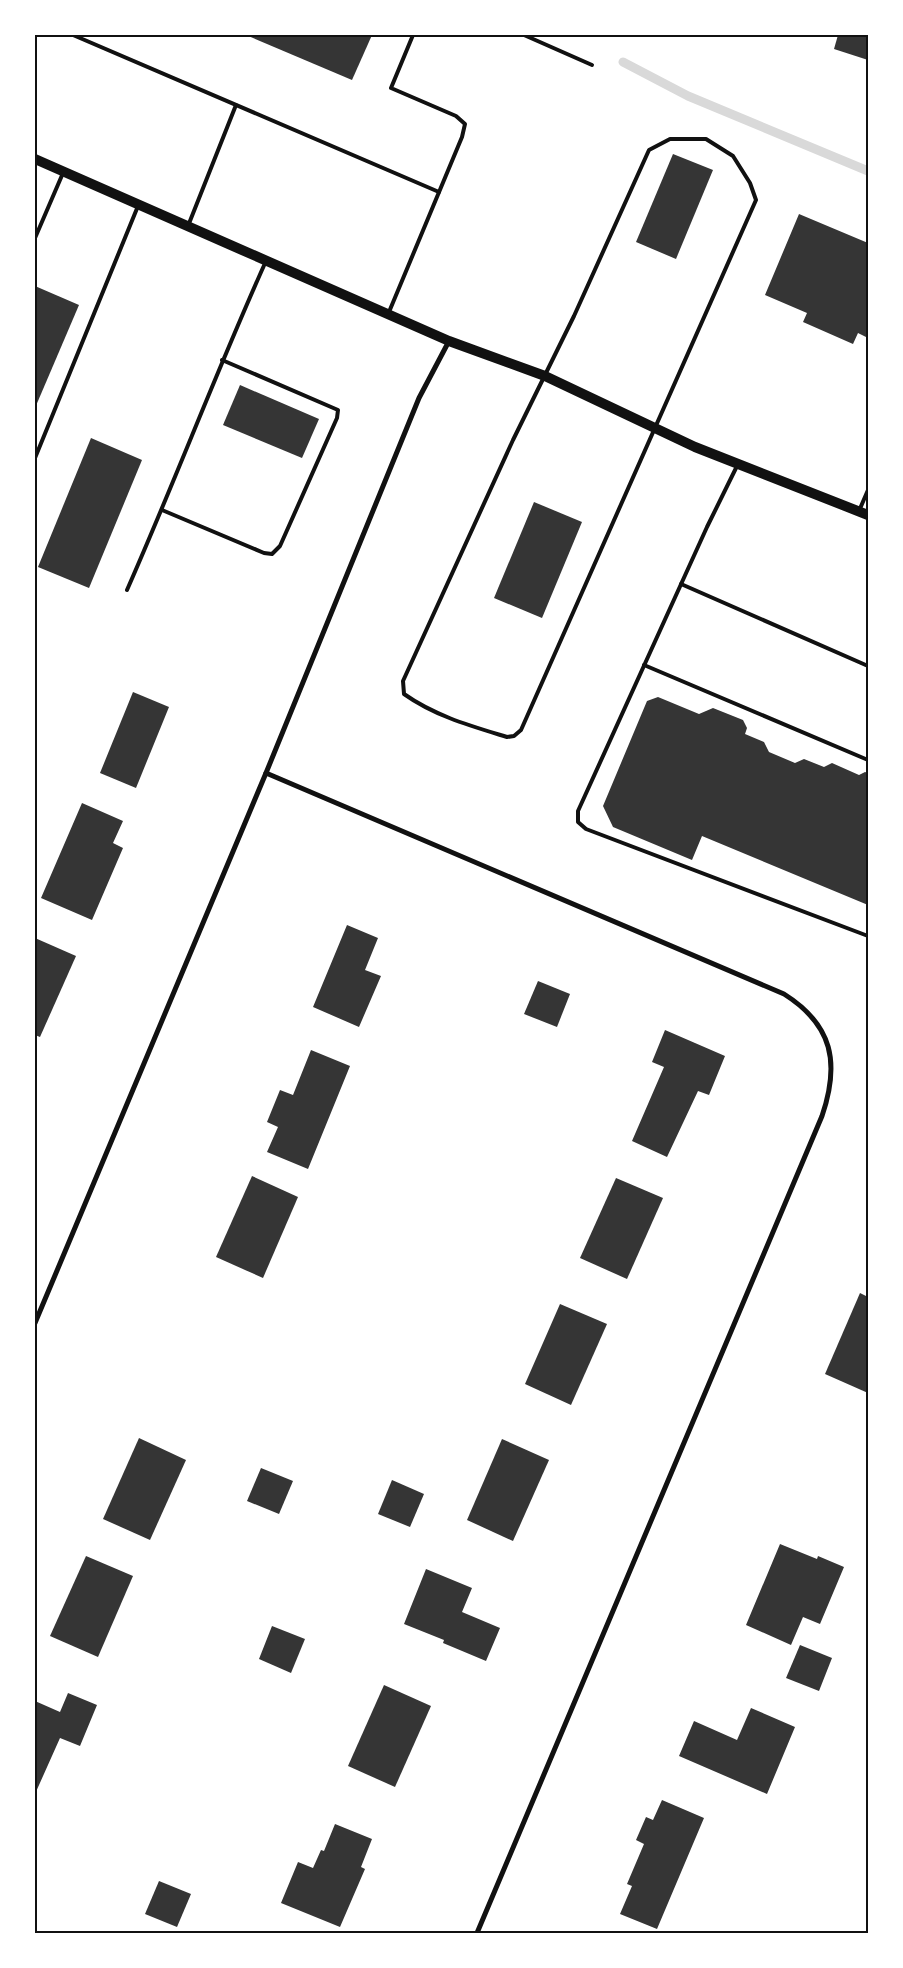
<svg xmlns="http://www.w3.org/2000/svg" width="903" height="1968" viewBox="0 0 903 1968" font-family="'Varela Round',sans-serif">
	<rect width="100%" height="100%" fill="#fff"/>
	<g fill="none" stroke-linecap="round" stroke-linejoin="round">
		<path stroke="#d9d9d9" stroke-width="9" d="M623,62L688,96L868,171"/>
	</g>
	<g fill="#353535">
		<path d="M246,35H372L352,80Z"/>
		<path d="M838,35H868V60L834,49Z"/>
		<path d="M673,154L713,170L676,259L636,242Z"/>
		<path d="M799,214L868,243V338L858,333L853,344L803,322L807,313L765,295Z"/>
		<path d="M35,286L79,305L35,408Z"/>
		<path d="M240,385L319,419L302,458L223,425Z"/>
		<path d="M91,438L142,460L89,588L38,567Z"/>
		<path d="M534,502L582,522L542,618L494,598Z"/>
		<path d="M133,692L169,707L136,788L100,773Z"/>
		<path d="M658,697L699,714L713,708L743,720L747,728L745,734L764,742L769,752L795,763L804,759L824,767L832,763L859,775L865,772L868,773V905L702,836L692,860L613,827L603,806L647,701Z"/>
		<path d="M82,803L123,821L113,843L123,848L92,920L41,898Z"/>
		<path d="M347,925L378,938L365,970L381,976L359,1027L313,1007Z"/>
		<path d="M35,938L76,956L40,1037L35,1035Z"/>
		<path d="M538,981L570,994L557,1027L524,1014Z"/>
		<path d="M665,1030L725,1056L709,1095L698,1091L667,1157L632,1141L664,1067L652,1062Z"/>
		<path d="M311,1050L350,1066L308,1169L267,1152L278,1127L267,1122L280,1090L293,1095Z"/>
		<path d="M252,1176L298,1197L263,1278L216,1257Z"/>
		<path d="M616,1178L663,1198L627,1279L580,1258Z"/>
		<path d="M860,1293L868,1297V1393L825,1374Z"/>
		<path d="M560,1304L607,1324L571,1405L525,1384Z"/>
		<path d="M139,1438L186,1460L150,1540L103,1519Z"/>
		<path d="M502,1439L549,1460L513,1541L467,1520Z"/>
		<path d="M261,1468L293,1481L279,1514L247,1501Z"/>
		<path d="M392,1480L424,1494L410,1527L378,1514Z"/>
		<path d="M780,1544L817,1559L818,1556L844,1567L820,1624L803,1617L791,1645L746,1625Z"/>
		<path d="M86,1556L133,1576L98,1657L50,1636Z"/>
		<path d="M426,1569L472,1588L462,1612L500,1628L486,1661L443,1643L444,1640L404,1624Z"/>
		<path d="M272,1626L305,1639L291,1673L259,1659Z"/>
		<path d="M800,1645L832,1658L819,1691L786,1678Z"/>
		<path d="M384,1685L431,1706L395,1787L348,1766Z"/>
		<path d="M68,1693L97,1705L80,1746L60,1738L35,1794V1701L60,1712Z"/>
		<path d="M751,1708L795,1727L767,1794L679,1756L694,1721L737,1740Z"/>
		<path d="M662,1800L704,1818L657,1929L620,1914L632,1886L627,1884L644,1844L636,1840L646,1817L653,1820Z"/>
		<path d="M335,1824L372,1839L361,1867L365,1869L340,1927L281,1903L298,1862L313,1868L321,1850L324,1851Z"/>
		<path d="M159,1881L191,1894L177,1927L145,1914Z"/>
	</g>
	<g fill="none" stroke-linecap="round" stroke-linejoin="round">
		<g stroke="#111" stroke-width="4">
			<path d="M73,35L439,192"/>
			<path d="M524,35L592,65"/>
			<path d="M670,139H706L733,156L750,183L756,200L521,730L514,736L507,737C471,726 435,716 404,694L403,681L513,440L574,316L649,150Z"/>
			<path d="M188,226L236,105"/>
			<path d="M35,238L63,173"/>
			<path d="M389,312L462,137L465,124L456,116L391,88L413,35"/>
			<path d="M35,458L138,206"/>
			<path d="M738,464L707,527L578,811V822L586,829L868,936"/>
			<path d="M162,510L264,553L272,554L280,546L337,418L338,410L222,360"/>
			<path d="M859,511L868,490"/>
			<path d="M681,584L868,666"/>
			<path d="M127,590C175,481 217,370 266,261"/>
			<path d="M644,665L868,760"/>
		</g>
		<g stroke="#111" stroke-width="5">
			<path d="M266,773L784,994C833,1025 840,1063 822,1116L477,1933"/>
			<path d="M35,1323L266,773L419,398L449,341"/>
		</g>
		<path stroke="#111" stroke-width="10" d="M35,159L449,341L545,376L695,447L868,515"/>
	</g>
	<rect width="903" height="1968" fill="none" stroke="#ffffff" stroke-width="72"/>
	<rect x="36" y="36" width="831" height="1896" fill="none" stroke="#111" stroke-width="2"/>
</svg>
